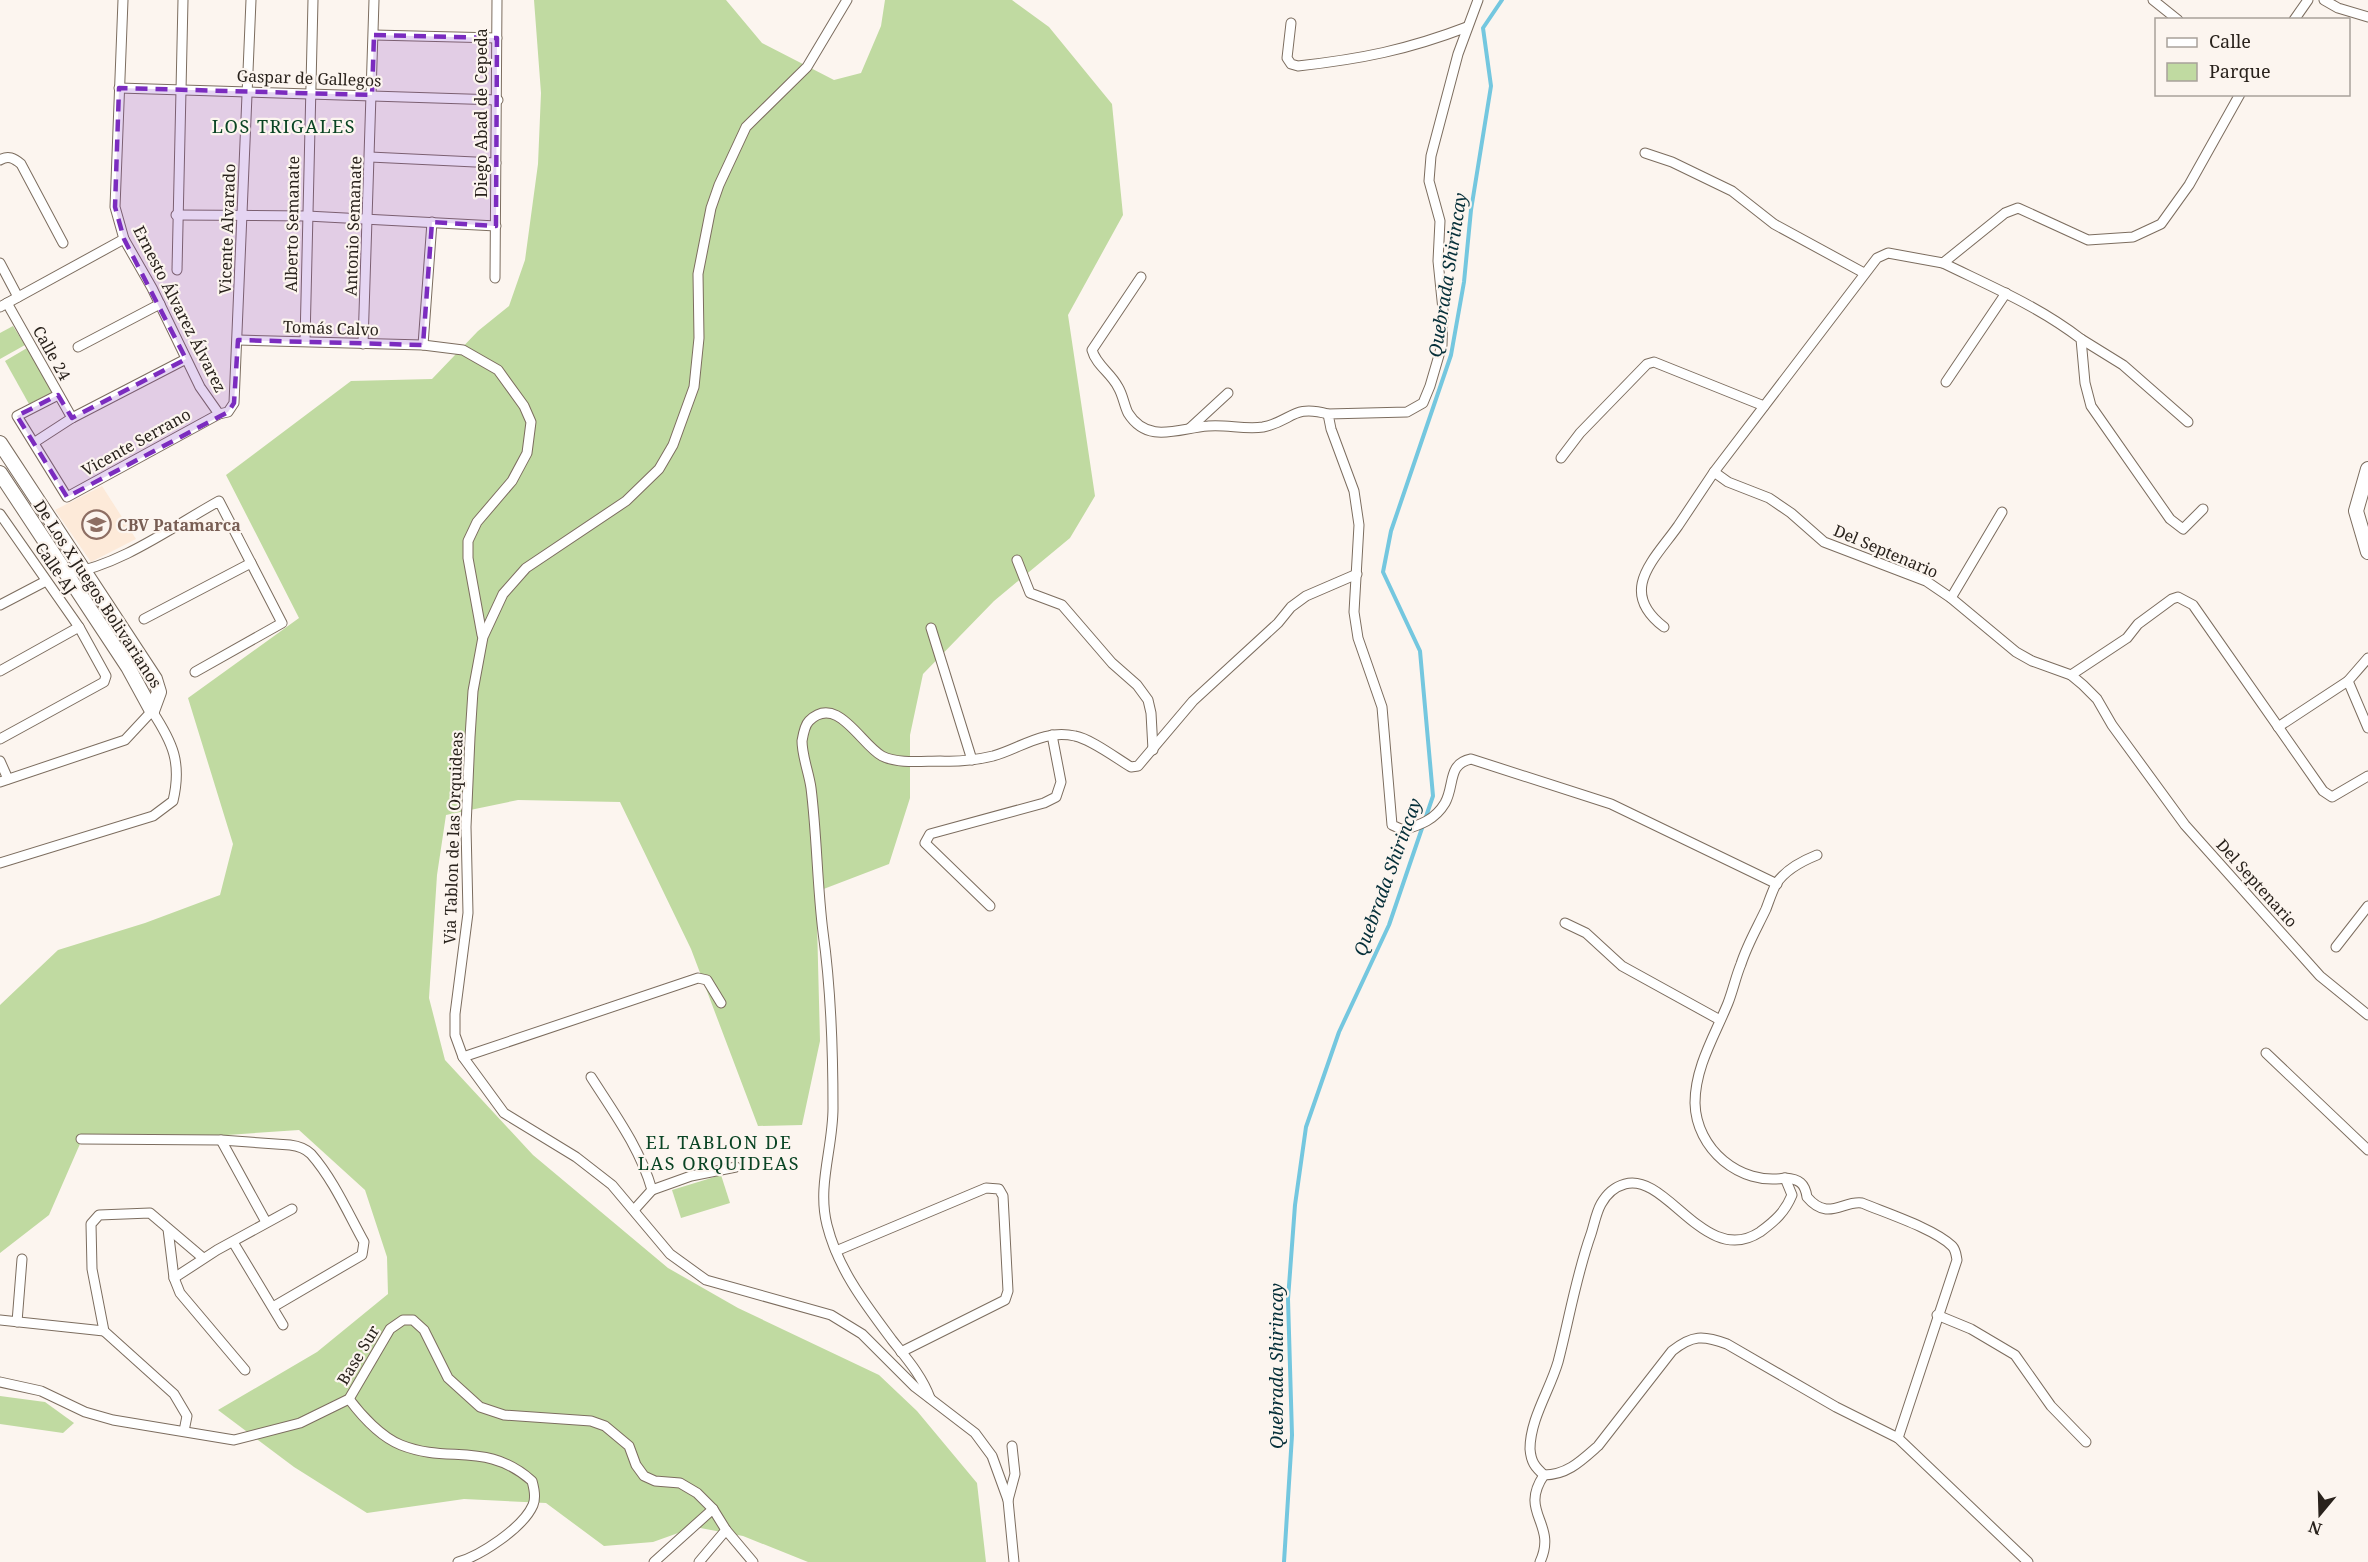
<svg xmlns="http://www.w3.org/2000/svg" width="2368" height="1562" viewBox="0 0 2368 1562" font-family="'Noto Serif',serif">
	<rect width="100%" height="100%" fill="#fcf5ef"/>
	<path fill="#fdead9" d="M102,486L136,539L91,562L55,510Z"/>
	<g fill="#c0daa1">
		<path d="M534,0H726L762,43L834,80L861,73L881,26L885,0H1012L1049,27L1112,104L1123,215L1068,315L1095,496L1070,538L994,601L923,674L910,735V798L889,864L821,890L817,923L820,1041L802,1125L758,1126L691,949L620,802L518,800L446,815L437,875L429,998L445,1060L533,1155L668,1268L738,1308L879,1375L917,1411L977,1483L986,1562H808L743,1536L695,1527L653,1542L604,1546L546,1503L464,1499L367,1513L294,1467L218,1410L317,1352L388,1294L387,1257L365,1190L299,1130L198,1137H83L49,1215L0,1253V1005L58,950L145,923L220,895L233,844L188,698L299,618L226,475L351,381L432,379L478,331L509,306L525,260L538,164L541,93Z"/>
		<path d="M13,326L25,345L0,359V333Z"/>
		<path d="M27,348L52,392L29,404L5,361Z"/>
		<path d="M721,1175L730,1203L681,1218L672,1190Z"/>
		<path d="M0,1396L45,1402L74,1423L63,1433L0,1424Z"/>
	</g>
	<g fill="none" stroke-linecap="round" stroke-linejoin="round">
		<path stroke="#74c7df" stroke-width="4" d="M1284,1562L1292,1435L1288,1299L1295,1205L1306,1127L1339,1032L1389,925L1433,796L1420,651L1383,572L1391,531L1451,355L1464,282L1471,210L1491,86L1483,28L1502,0"/>
		<defs>
			<g id="street">
				<path d="M123,0L115,207L124,239L152,288L200,387L219,414"/>
				<path d="M847,0L807,67L746,127L719,185L711,208L698,274L699,338L694,387L673,445L659,469L626,501L526,568L503,594L483,637L473,691L470,737L466,827L468,913L455,1014V1035L463,1057L504,1113L576,1157L612,1185L670,1254L706,1280L831,1315L862,1334L915,1387L975,1433L992,1456L1008,1500L1014,1562"/>
				<path d="M1478,0L1458,54L1431,156L1429,181L1440,221L1438,261L1443,310L1442,345L1430,386L1423,403L1407,412L1328,414L1331,429L1354,491L1359,525L1354,612L1358,638L1382,707L1392,825L1403,830C1420,825 1435,820 1445,803C1455,785 1447,764 1471,759L1611,804L1777,884"/>
				<path d="M2153,0L2178,20"/>
				<path d="M2324,0L2338,8L2368,17"/>
				<path d="M2294,20L2308,0"/>
				<path d="M1291,23L1287,58L1291,64L1298,66C1361,59 1407,50 1467,27"/>
				<path d="M374,35L497,38"/>
				<path d="M119,88L498,100"/>
				<path d="M2240,94L2189,185L2161,224L2133,237L2088,240L2018,208L2005,213L1943,263L1888,253L1877,258L1714,472L1728,482L1769,498L1791,513L1824,542L1926,581L1951,598L2016,652L2032,661L2071,675L2083,685L2097,699L2112,725L2185,825L2320,976L2368,1015"/>
				<path d="M1645,153L1672,162L1732,191L1774,224L1864,273"/>
				<path d="M370,157L496,163"/>
				<path d="M0,160C8,155 14,158 21,164L63,243"/>
				<path d="M176,215L307,216L496,226"/>
				<path d="M0,263L18,297"/>
				<path d="M1943,263C1992,287 2038,306 2081,339L2085,383L2091,406L2170,519L2183,529L2203,509"/>
				<path d="M177,270L183,0"/>
				<path d="M1141,277L1092,350C1096,365 1111,373 1118,387C1123,395 1124,405 1128,413C1148,445 1179,428 1208,426C1226,424 1245,430 1263,427C1293,421 1292,404 1328,414"/>
				<path d="M495,278L497,0"/>
				<path d="M7,303L72,418"/>
				<path d="M0,307L124,239"/>
				<path d="M2081,339L2123,365L2188,422"/>
				<path d="M238,340L423,345L463,350L498,370L524,406L531,422L527,453L512,481L477,522L468,541V558L482,635"/>
				<path d="M305,341L313,0"/>
				<path d="M363,344L374,0"/>
				<path d="M423,345L432,222"/>
				<path d="M78,347L160,304"/>
				<path d="M1946,382L2006,293"/>
				<path d="M58,395L17,416L67,497L219,414L228,412L234,403L251,0"/>
				<path d="M1190,428L1228,393"/>
				<path d="M35,442L72,418L186,359"/>
				<path d="M1561,458L1580,433L1647,364L1654,362L1764,406"/>
				<path d="M0,514L79,627L106,676L104,682L0,739"/>
				<path d="M1017,560L1030,593L1062,605L1112,663L1137,685L1148,700L1151,713L1153,750"/>
				<path d="M67,574C121,565 172,527 219,501L282,623L195,672"/>
				<path d="M1951,598L2002,512"/>
				<path d="M0,605L46,581"/>
				<path d="M144,619L251,563"/>
				<path d="M1664,627C1617,591 1654,560 1678,526C1690,508 1702,490 1714,472"/>
				<path d="M931,628L972,760"/>
				<path d="M2368,658L2348,681L2368,728"/>
				<path d="M0,671L79,627"/>
				<path d="M2071,675L2127,638L2138,624L2172,599L2178,597L2193,605L2323,791L2332,797L2368,776"/>
				<path d="M2278,727L2348,681"/>
				<path d="M0,761L8,779"/>
				<path d="M0,782L125,740L152,711C173,743 182,763 173,801L153,816L0,863"/>
				<path d="M1817,855C1802,861 1785,870 1776,884C1772,892 1769,901 1766,909C1757,928 1747,945 1741,964C1736,976 1733,990 1728,1003C1715,1035 1695,1067 1695,1103C1696,1149 1740,1186 1785,1178L1792,1195C1785,1212 1775,1221 1760,1232C1705,1268 1667,1172 1625,1184C1614,1187 1606,1195 1601,1204C1596,1213 1594,1225 1591,1234C1576,1276 1569,1320 1558,1362C1550,1390 1530,1419 1530,1449C1531,1462 1535,1467 1544,1475C1567,1475 1581,1461 1598,1446L1672,1351C1692,1335 1703,1335 1727,1344L1836,1407L1898,1438L2028,1562"/>
				<path d="M990,906L925,843L930,834L1044,803L1056,797L1061,782L1052,735"/>
				<path d="M1565,923L1586,933L1622,966L1720,1020"/>
				<path d="M2336,947L2368,906"/>
				<path d="M2266,1053L2368,1150"/>
				<path d="M463,1057L698,978L707,980L721,1003"/>
				<path d="M591,1077C614,1113 640,1148 652,1190L634,1210"/>
				<path d="M81,1139L221,1140L290,1145C298,1146 305,1148 311,1154C333,1179 348,1213 364,1242L362,1255L273,1307"/>
				<path d="M221,1140L266,1222"/>
				<path d="M1785,1178C1799,1179 1805,1183 1807,1197C1828,1222 1843,1200 1862,1203C1886,1213 1935,1229 1952,1246C1956,1250 1956,1255 1957,1260L1898,1438"/>
				<path d="M652,1190L691,1176L736,1167"/>
				<path d="M168,1229L174,1278L180,1293L245,1370"/>
				<path d="M233,1242L283,1325"/>
				<path d="M836,1251L986,1188L999,1189L1003,1196L1008,1291L1005,1300L901,1352"/>
				<path d="M174,1278L217,1250L292,1209"/>
				<path d="M1937,1315L1971,1329L2015,1355L2051,1406L2086,1442"/>
				<path d="M0,1320L104,1331"/>
				<path d="M17,1322L22,1259"/>
				<path d="M0,1382L41,1391L85,1412L113,1420L234,1440L300,1423L349,1399L390,1329L403,1320H413L424,1330L448,1378L480,1407L504,1415L591,1421L605,1426L629,1446L636,1465L644,1476L655,1481L680,1483L697,1493L713,1509L726,1530L753,1562"/>
				<path d="M930,1398C922,1376 907,1359 892,1340C865,1304 838,1269 827,1225C817,1186 833,1148 833,1108C833,1050 831,989 823,932C817,884 817,836 811,788C809,773 802,756 802,741C803,735 805,725 809,721C837,693 861,745 882,756C898,764 922,761 940,761C958,762 976,760 993,756C1021,748 1044,729 1075,736C1091,739 1116,758 1131,767L1138,766L1193,701L1278,623L1291,607L1306,596L1357,574"/>
				<path d="M349,1399C361,1415 381,1437 401,1445C449,1464 487,1441 532,1481C534,1488 536,1498 533,1505C523,1528 480,1556 458,1562"/>
				<path d="M184,1431L187,1416L174,1394L104,1331L92,1269L91,1224L99,1215L150,1213L203,1258"/>
				<path d="M1008,1500L1015,1474L1012,1446"/>
				<path d="M654,1562L713,1509"/>
				<path d="M699,1562L726,1530"/>
				<path d="M1540,1562C1558,1523 1518,1513 1544,1475"/>
			</g>
			<g id="secondary">
				<path d="M0,443L155,679L159,692L152,711"/>
				<path d="M2368,469L2356,511L2368,552"/>
				<path d="M0,473L128,667L152,711"/>
			</g>
		</defs>
		<use href="#street" stroke="#7c6d5f" stroke-width="11"/>
		<use href="#secondary" stroke="#7c6d5f" stroke-width="16"/>
		<use href="#street" stroke="#fff" stroke-width="9"/>
		<use href="#secondary" stroke="#fff" stroke-width="14"/>
	</g>
	<path fill="#7b2cbf" fill-opacity="0.2" stroke="#7b2cbf" stroke-width="4.5" stroke-dasharray="12 8" stroke-linejoin="round" d="M374,35L497,38L496,226L432,222L423,345L238,340L234,403L228,412L67,497L17,416L58,395L72,418L186,359L124,239L115,207L119,88L372,95Z"/>
	<defs>
		<symbol id="school-ring" viewBox="-11 -11 22 22"><circle r="9.5" fill="#fcf5ef" stroke="#8d6e63" stroke-width="1.5"/><path d="M0-5L7-2L0 1L-7-2ZM-4 1L0 2.5L4 1V4Q0 6-4 4Z" fill="#8d6e63"/></symbol>
	</defs>
	<g fill-rule="evenodd">
		<use href="#school-ring" x="80" y="508" width="33" height="33"/>
	</g>
	<g text-anchor="middle" stroke-width="4.5" stroke-linejoin="round" paint-order="stroke">
		<g font-size="16" fill="#29221c" stroke="#fcf5ef">
			<text transform="translate(309 78) rotate(2)" y="6">Gaspar de Gallegos</text>
			<text transform="translate(481 113) rotate(-90)" y="6">Diego Abad de Cepeda</text>
			<text transform="translate(292 224) rotate(-89)" y="6">Alberto Semanate</text>
			<text transform="translate(353 226) rotate(-88)" y="6">Antonio Semanate</text>
			<text transform="translate(227 229) rotate(-88)" y="6">Vicente Alvarado</text>
			<text transform="translate(180 309) rotate(63)" y="6">Ernesto Álvarez Álvarez</text>
			<text transform="translate(331 328) rotate(2)" y="6">Tomás Calvo</text>
			<text transform="translate(52 353) rotate(61)" y="6">Calle 24</text>
			<text transform="translate(136 442) rotate(-29)" y="6">Vicente Serrano</text>
			<text transform="translate(1886 551) rotate(23)" y="6">Del Septenario</text>
			<text transform="translate(56 568) rotate(55)" y="6">Calle AJ</text>
			<text transform="translate(98 594) rotate(57)" y="6">De Los X Juegos Bolivarianos</text>
			<text transform="translate(453 838) rotate(-88)" y="6">Via Tablon de las Orquideas</text>
			<text transform="translate(2257 883) rotate(48)" y="6">Del Septenario</text>
			<text transform="translate(358 1355) rotate(-59)" y="6">Base Sur</text>
		</g>
		<g font-size="16" font-weight="bold" fill="#785e54" stroke="#fcf5ef" text-anchor="start">
			<text x="117" y="531">CBV Patamarca</text>
		</g>
		<g font-size="18" letter-spacing="1.5" fill="#0a4424" stroke="#fcf5ef">
			<text x="284" y="133">LOS TRIGALES</text>
			<text x="719" y="1149">EL TABLON DE<tspan x="719" dy="21">LAS ORQUIDEAS</tspan></text>
		</g>
		<g font-size="18" font-style="italic" fill="#052f39" stroke="#fcf5ef">
			<text transform="translate(1448 275) rotate(-81)" y="6">Quebrada Shirincay</text>
			<text transform="translate(1388 877) rotate(-70)" y="6">Quebrada Shirincay</text>
			<text transform="translate(1277 1366) rotate(-90)" y="6">Quebrada Shirincay</text>
		</g>
	</g>
	<rect x="2155" y="18" width="195" height="78" fill="#fcf5ef" stroke="#a8a19b" stroke-width="1.5"/>
	<rect x="2167" y="38" width="30" height="9" fill="#ffffff" stroke="#a8a19b" stroke-width="1.5"/>
	<text x="2209" y="48" font-size="18" fill="#29221c">Calle</text>
	<rect x="2167" y="63" width="30" height="18" fill="#c0daa1" stroke="#a8a19b" stroke-width="1.5"/>
	<text x="2209" y="78" font-size="18" fill="#29221c">Parque</text>
	<g transform="translate(2320 1514) rotate(199)" stroke="#fcf5ef" stroke-width="4.5" paint-order="stroke">
	<path d="M0-4.5L10 22L0 15L-10 22Z" fill="#29221c"/>
	<text y="-9" font-size="16" font-weight="bold" text-anchor="middle" fill="#29221c">N</text>
	</g>
</svg>
